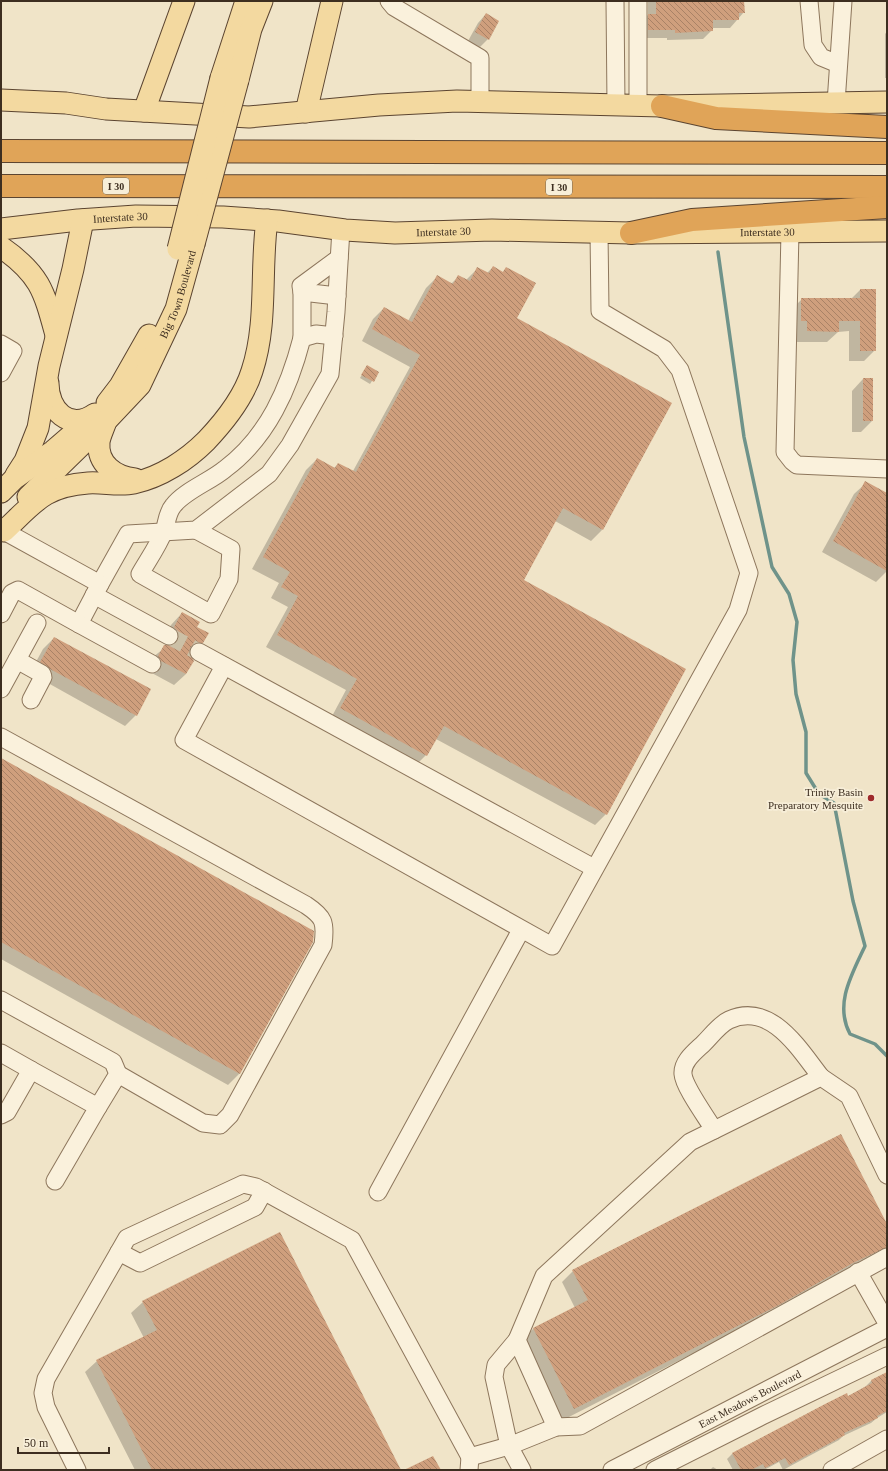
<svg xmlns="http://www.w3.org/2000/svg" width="888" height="1471" viewBox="0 0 888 1471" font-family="Georgia,serif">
	<defs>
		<pattern id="building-back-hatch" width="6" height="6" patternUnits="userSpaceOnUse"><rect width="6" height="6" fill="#cf9f7d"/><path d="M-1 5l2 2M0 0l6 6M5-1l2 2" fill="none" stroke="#a98266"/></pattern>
	</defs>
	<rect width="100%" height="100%" fill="#f0e4c8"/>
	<g fill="#0003">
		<path d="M648,1H743L744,12L730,28H712V30L703,39L667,40V38H640V23L648,15Z"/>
		<path d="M486,14L488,39L480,47L468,41L478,23Z"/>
		<path d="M887,31V78H885V34Z"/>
		<path d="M493,267L502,273L506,268L515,319L602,530L591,541L555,521L522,581L606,814L595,825L436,739L426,755L415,766L330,720L346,690L266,647L288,607L271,598L279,583L252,569L306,470L317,459L334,468L338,464L353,471L410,367L362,341L373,319L384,308L408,321L426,288L438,276L451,284L459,276L466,280L478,268L487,273Z"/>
		<path d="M860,290L875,350L864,361H849V331L838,332L827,342H796V331L791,310L802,299H851Z"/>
		<path d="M367,366L378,372L370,384L360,378Z"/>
		<path d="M863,379L872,421L861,432H852V391Z"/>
		<path d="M866,483L887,494V571L876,582L822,552L854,494Z"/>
		<path d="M182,613L196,627L203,642L191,654H189L186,674L174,685L150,672L153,657L167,646V643L163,639L171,625Z"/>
		<path d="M54,638L136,715L125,726L30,673L43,649Z"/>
		<path d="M1,759L312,941L239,1074L228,1085L1,959Z"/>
		<path d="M887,1226V1254L563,1420L522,1340L533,1329L575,1308L562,1282L573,1271Z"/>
		<path d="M143,1302L400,1470H135L85,1372L97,1361L144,1338L131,1313Z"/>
		<path d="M887,1375V1412L877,1418L871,1423L843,1436L839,1440L783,1470L779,1462L764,1470H733L727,1459L732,1454L827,1404L848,1397L866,1386L871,1381Z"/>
		<path d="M713,1467L718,1470H710Z"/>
	</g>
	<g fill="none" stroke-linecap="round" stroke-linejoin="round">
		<path stroke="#6f938a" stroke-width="3.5" d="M718,252L744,437L772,567L789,594L797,622L793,660L796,694L806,732V773L819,794L834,803L853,901L865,946C852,974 834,1004 850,1034L875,1044L887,1056"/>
	</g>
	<g fill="url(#building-back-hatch)">
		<path d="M656,1H744L745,13H739V20H713V31L675,33V30H648V14H656Z"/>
		<path d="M486,13L499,21L489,40L475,32Z"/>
		<path d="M493,266L503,272L506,267L536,283L517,318L672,403L603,530L563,508L524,580L686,669L607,815L444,726L427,756L340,708L357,679L277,635L298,596L281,587L290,572L263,557L317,458L335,468L338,463L356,472L420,355L372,329L384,307L412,322L437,275L453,284L458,275L470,281L477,267L489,273Z"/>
		<path d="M860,289H876V351H860V321H839V332L807,331V321H801V298H860Z"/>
		<path d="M367,365L379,372L374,382L361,375Z"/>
		<rect x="863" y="378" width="10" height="43"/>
		<path d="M865,481L887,493V571L833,541Z"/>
		<path d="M182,612L200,622L197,627L209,633L203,643H194L190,648L189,653L194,661L186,674L161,661L158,656L164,645H174L178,640V631L174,627Z"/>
		<path d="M54,637L151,689L137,716L50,669L40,662Z"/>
		<path d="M1,758L314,931L313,942L240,1074L1,942Z"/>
		<path d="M841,1134L887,1224V1247L853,1263L779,1305L574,1409L533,1328L588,1300L572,1270Z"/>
		<path d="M280,1232L401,1470H152L96,1360L157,1330L142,1301Z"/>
		<path d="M887,1372V1411L877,1416L878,1418L844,1433L845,1435L789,1465L785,1458L765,1468L763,1464L751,1470H741L732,1453L827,1403L847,1393L848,1396L872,1383L871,1380Z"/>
		<path d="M433,1456L441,1470H404Z"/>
	</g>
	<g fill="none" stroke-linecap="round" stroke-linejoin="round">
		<path stroke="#ccc0a6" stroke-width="17" stroke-dasharray="17 8" stroke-linecap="butt" d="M169,636L199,652"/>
		<defs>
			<g id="minor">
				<path d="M389,1L394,7L480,58V102"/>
				<path d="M615,1L616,105"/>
				<path d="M809,1L813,45L821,57L838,64"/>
				<path d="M836,103L843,1"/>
				<path d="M638,105V1"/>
				<path d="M790,232L785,452L792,461L797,465L887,469"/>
				<path d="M302,292V338"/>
				<path d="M337,296L302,292L301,286L339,258"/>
				<path d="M1,344L13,351L1,373"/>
				<path d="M196,530L231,549L229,579L211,614L140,574C148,560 158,546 164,531C167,523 167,513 173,506C184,491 211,481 225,469C268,437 289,388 302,338L316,334L334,336"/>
				<path d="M4,531L100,584L128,534L196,530L269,474L290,445L330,374L336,312L341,229"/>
				<path d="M100,584L79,624L152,664"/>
				<path d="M94,595L169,636"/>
				<path d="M1,614L12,593L18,590L79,624"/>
				<path d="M199,652L594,868"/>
				<path d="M17,660L42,674L43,677L31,700"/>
				<path d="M224,666L184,740L552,946L738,610L749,573L680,370L664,349L600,311L599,232"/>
				<path d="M1,689L37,623"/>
				<path d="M1,737L306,905C324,917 326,922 323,945L230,1115L220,1125L203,1123L118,1074"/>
				<path d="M1,1000L113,1062L118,1074L98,1107"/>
				<path d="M1,1053L31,1070L7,1112L1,1115"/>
				<path d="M31,1070L98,1107L55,1181"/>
				<path d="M714,1130C707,1118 684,1087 683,1074C682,1061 696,1051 704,1043C711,1036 720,1024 729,1020C771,1001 799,1049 821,1077"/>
				<path d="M378,1192L521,930"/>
				<path d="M119,1252L140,1263L255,1207L264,1191"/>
				<path d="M858,1272L887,1323"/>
				<path d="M517,1340L496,1365L494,1377L509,1446L556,1427L580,1426L887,1257"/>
				<path d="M556,1427L517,1340L544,1276L690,1142L821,1077L849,1096L887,1175"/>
				<path d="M77,1470L46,1407L43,1393L46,1379L119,1252L127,1238L243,1184L256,1187L352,1240L470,1457"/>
				<path d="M469,1470L470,1457L509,1446L522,1470"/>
				<path id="s1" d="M612,1470L887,1328"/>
				<path d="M655,1470L762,1416L887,1356"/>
				<path d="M832,1470L887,1439"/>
			</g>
			<g id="major">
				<path d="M221,78L246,1"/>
				<path d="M238,80L251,29L262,1"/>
				<path d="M1,100L66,103L106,109L249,117L379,105L457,101L662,106L887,102"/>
				<path d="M144,111L184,1"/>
				<path d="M306,112L332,1"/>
				<path id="s2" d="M1,229L78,220L136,216L223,217L278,221L345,230L395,233L492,230L631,233L887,231"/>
				<path d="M1,247C40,274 44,291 56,335"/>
				<path d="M48,383C48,410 69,432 95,414"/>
				<path d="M107,403L120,386L149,335"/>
				<path d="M106,421C104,428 100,435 99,442C97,464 115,477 135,479"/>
				<path d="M16,475L25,461L38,428L49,366L73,269L83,220"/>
				<path d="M1,492L14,479L53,451L82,426"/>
				<path id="s3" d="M28,497L106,421L140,385L176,309L194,244"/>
				<path d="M4,531C34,503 44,486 88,483C103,482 119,486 134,483C161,477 187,460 206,441C225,421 244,397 252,371C268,323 260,269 267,220"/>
			</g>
			<g id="highway">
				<path d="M662,106L716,118L887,127"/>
				<path d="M1,151L887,153"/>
				<path d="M1,186L887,187"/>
				<path d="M631,233L692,220L887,207"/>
			</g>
		</defs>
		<use href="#minor" stroke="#8d765c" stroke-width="19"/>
		<use href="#major" stroke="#5b4430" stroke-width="23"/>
		<use href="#highway" stroke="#5b4430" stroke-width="24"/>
		<use href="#minor" stroke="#faf1dc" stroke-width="17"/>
		<use href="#major" stroke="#f3d9a0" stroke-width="21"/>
		<use href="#highway" stroke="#e0a458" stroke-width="22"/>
		<defs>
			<g id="major-bridge">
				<path d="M194,244L238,80"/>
				<path d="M178,249L221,78"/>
			</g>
		</defs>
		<use href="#major-bridge" stroke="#5b4430" stroke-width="23" stroke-linecap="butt"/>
		<use href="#major-bridge" stroke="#f3d9a0" stroke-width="21"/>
	</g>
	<circle fill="#9e2a2b" stroke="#f7eed8" stroke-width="1.5" cx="871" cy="798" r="4"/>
	<g text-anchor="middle" stroke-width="3.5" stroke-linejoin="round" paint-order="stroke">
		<g fill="#f7eed8" stroke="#756857" stroke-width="1">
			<rect x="103" y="178" width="26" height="16" rx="3"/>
			<rect x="546" y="179" width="26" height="16" rx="3"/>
		</g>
		<g font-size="10" font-weight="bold" fill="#3d2e20">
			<text x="116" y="190">I 30</text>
			<text x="559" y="191">I 30</text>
		</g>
		<g font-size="11" fill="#3d2e20" stroke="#f7eed8">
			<text dy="4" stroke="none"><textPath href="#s2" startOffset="120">Interstate 30</textPath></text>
			<text dy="4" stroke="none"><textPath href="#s2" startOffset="444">Interstate 30</textPath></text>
			<text dy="4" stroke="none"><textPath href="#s2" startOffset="768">Interstate 30</textPath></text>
			<text dy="4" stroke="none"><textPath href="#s3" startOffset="257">Big Town Boulevard</textPath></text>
			<text dy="4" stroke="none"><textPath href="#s1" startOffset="155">East Meadows Boulevard</textPath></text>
		</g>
		<g font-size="11" fill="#3d2e20" stroke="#f7eed8" text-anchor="end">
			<text x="863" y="796">Trinity Basin<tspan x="863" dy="13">Preparatory Mesquite</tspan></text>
		</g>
	</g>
	<rect width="888" height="1471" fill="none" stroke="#3d2e20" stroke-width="4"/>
	<path d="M18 1447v6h91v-6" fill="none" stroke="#3d2e20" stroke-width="2"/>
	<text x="24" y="1447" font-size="12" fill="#3d2e20" stroke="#f7eed8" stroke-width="3" paint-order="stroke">50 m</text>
</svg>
